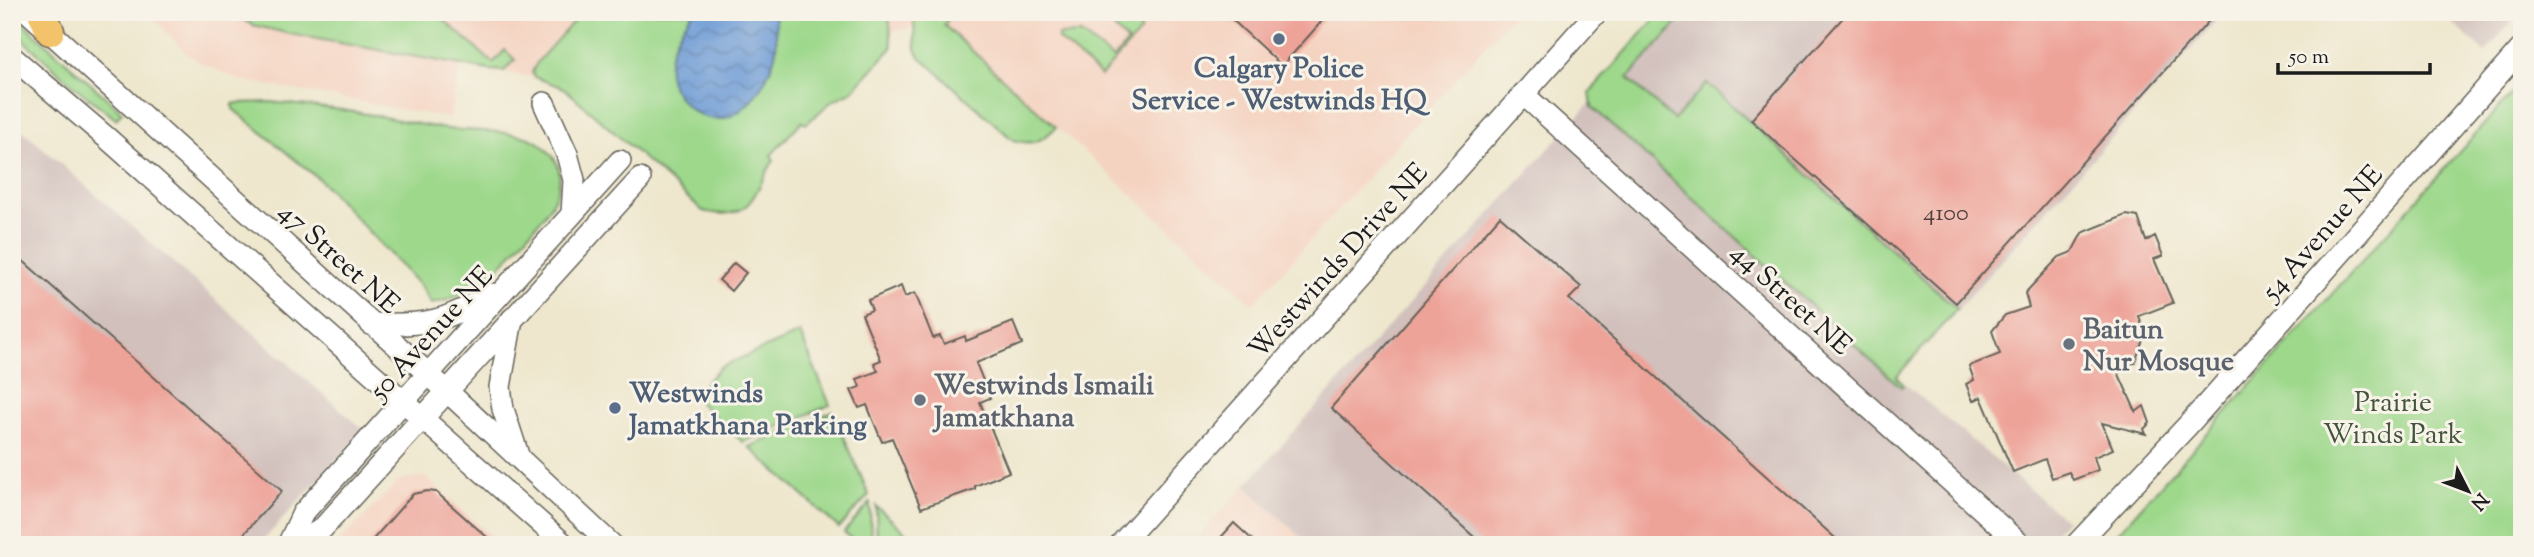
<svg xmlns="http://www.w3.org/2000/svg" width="2534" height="557" viewBox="0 0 2534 557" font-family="'Sorts Mill Goudy',serif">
	<defs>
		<pattern id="water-waves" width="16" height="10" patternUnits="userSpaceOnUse" patternTransform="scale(1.75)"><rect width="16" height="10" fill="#6e9cd6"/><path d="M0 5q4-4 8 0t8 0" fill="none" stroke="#5a7ead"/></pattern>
	</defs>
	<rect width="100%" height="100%" fill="#f7f3e8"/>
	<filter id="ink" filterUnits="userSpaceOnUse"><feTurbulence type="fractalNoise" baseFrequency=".0143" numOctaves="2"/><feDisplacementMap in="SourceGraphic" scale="14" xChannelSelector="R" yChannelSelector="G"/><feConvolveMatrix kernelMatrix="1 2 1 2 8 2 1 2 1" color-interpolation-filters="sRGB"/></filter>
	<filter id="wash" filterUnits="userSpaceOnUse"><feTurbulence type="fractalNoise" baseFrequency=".00686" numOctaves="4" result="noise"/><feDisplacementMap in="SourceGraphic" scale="28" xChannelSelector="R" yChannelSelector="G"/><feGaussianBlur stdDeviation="1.57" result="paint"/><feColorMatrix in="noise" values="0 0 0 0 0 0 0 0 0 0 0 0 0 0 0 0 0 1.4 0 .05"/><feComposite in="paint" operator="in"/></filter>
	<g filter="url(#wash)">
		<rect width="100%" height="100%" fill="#eee7cd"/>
		<g fill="#f5d3c1">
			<path d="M148,12H1516L1253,304L942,23L874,34L709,207H697L564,88L534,77L460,65L450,118L240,80L201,63L187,54Z"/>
			<path d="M425,477L502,545H336L401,479Z"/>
			<path d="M1245,486L1310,545H1191Z"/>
		</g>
		<g fill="#d1c0bc">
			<path d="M1672,12H2224L1897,377L2066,520L2044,545H1310L1245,486Z"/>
			<path d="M2441,12H2519L2485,53Z"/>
			<path d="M12,121L364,430L259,545H12Z"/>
		</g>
		<g fill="#9dd88b" stroke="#5c7a54" stroke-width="2">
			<path d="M230,12H435L493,63L505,50L515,60L504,71L489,70L290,34L253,25Z"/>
			<path d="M582,12H889L892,48L851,92L832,101L806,124L802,121L771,155L774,160C752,194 753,223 703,211L564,88L534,77L532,72L538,61Z"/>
			<path d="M913,12H945L950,17L944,25L1056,127C1043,141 1032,146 1013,140L920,57L916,49Z"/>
			<path d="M1108,12H1129L1140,23L1141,31L1101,76L1058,39V35L1081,34L1113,59L1128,42L1110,24Z"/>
			<path d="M1661,12H1687L1628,78L1674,120L1707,83L1957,309L1896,377L1904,385L1901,387L1592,107L1590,92Z"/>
			<path d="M12,13L122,112L116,119L75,87L12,30Z"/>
			<path d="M2522,82V545H2107Z"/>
			<path d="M271,102C303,106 335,108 367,114C391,118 416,124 440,128C468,132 499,129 526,137C534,139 542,145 548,151C574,176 551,209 532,230C500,267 482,294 431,304L422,288L319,179L233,109V104L237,103Z"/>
			<path d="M800,333L830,405L743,442L693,397L720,367Z"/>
			<path d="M833,411L869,495L839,528L749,447Z"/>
			<path d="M870,503L871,545H857L844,532Z"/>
			<path d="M876,506L920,545H877Z"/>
		</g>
		<path fill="url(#water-waves)" stroke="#455c79" stroke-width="2" d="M693,12H775C776,24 777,38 776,50C772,75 747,119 717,119C704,119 693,112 684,103C655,73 672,40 693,12Z"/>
		<g id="blocks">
			<g fill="#eea399">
				<path d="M1224,12H1330L1282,66Z"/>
				<path d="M1848,12H2217L1956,303L1751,120Z"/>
				<path d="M2126,215L2138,217L2146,241L2155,236L2163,256L2154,259L2173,303L2139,316L2145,334L2135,362L2117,370L2136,412L2144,406L2150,423L2144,429L2146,434L2102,423L2113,449L2094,457L2098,470L2073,480L2069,472L2052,478L2045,459L2013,472L1981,397L1973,401L1966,384L1974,380L1969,366L2000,354L1992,331L2005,315L2029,307L2025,293L2059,257L2072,252L2082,233Z"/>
				<path d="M1500,216L1581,287L1569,299L1843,545H1483L1331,408Z"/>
				<path d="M12,251L282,491L234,545H12Z"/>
				<path d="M734,263L746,273L731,291L719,280Z"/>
				<path d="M901,286L905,297L915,293L933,338L940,336L944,344L965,336L966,341L1013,322L1022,344L976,363L990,398L980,402L1009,472L975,486V489L921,508L892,438L882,442L867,405L859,408L851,390L860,387L857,379L878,371L874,363L881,360L862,314L872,310L868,300Z"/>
				<path d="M427,491L436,492L496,545H368L413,494Z"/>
				<path d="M1234,523L1258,545H1214Z"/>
			</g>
		</g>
	</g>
	<g filter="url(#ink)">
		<use href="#blocks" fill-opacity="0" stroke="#66635a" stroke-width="2"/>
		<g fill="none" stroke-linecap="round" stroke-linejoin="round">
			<defs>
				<g id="minor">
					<path d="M28,12L447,391L612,545"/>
					<path d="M12,57L107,138L565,545"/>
					<path d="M1523,94L2021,545"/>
					<path d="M544,103L567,154L574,180L572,214"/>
					<path d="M512,319L500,387L503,409L518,455"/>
					<path d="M371,324C426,326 445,322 492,294"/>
					<path d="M288,545L303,513L620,161"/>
					<path d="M296,545L322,529L640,179"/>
					<path d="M1120,545L1597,12"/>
					<path d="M2076,545L2190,423L2522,48"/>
				</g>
				<path id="major" d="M42,12L50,31"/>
			</defs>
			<use href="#minor" stroke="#66635a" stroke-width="24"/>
			<use href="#major" stroke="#66635a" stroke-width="31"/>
			<use href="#minor" stroke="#fff" stroke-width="21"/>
			<use href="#major" stroke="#f2c36a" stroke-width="28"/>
		</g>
	</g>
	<g fill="#5c6f8a" stroke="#f7f3e8" stroke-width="2.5">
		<circle cx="1279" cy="39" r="7"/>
		<circle cx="615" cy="408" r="7"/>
	</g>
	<g fill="#6b7280" stroke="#f7f3e8" stroke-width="2.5">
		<circle cx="2069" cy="344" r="7"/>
		<circle cx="920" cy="400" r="7"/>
	</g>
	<g text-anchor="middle" stroke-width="6" stroke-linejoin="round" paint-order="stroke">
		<g font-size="24" fill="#503e3b">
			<text x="1946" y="220">4100</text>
		</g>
		<g font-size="28" font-weight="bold" fill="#4e5e75" stroke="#f7f3e8">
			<text x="1279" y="77">Calgary Police<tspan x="1279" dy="32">Service - Westwinds HQ</tspan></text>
			<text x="629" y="402" text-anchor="start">Westwinds<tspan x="629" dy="32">Jamatkhana Parking</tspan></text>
		</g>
		<g font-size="28" fill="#1c1c1c" stroke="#f7f3e8">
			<text transform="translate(2321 232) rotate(-49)" y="10">54 Avenue NE</text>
			<text transform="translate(340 257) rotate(42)" y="10">47 Street NE</text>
			<text transform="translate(1337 260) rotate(-48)" y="10">Westwinds Drive NE</text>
			<text transform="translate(1792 298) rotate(42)" y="10">44 Street NE</text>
			<text transform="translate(430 332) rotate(-48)" y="10">50 Avenue NE</text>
		</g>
		<g font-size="28" font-weight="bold" fill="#5b616d" stroke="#f7f3e8" text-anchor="start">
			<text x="2083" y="338">Baitun<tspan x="2083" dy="32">Nur Mosque</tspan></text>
			<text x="934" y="394">Westwinds Ismaili<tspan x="934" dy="32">Jamatkhana</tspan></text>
		</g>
		<g font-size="28" fill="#43543d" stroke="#f7f3e8">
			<text x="2393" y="411">Prairie<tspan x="2393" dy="32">Winds Park</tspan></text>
		</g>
	</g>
	<rect width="2534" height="557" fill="none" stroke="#f7f3e8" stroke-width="42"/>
	<g transform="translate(2468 491) rotate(132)" stroke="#f7f3e8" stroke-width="5" paint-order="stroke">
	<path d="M0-5L12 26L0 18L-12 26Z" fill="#1c1c1c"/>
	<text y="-10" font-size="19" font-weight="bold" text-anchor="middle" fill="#1c1c1c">N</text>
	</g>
	<path d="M2278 63v10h152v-10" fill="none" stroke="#1c1c1c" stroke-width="3.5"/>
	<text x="2289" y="63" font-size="21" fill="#1c1c1c" stroke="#f7f3e8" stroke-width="5" paint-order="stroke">50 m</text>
</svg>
